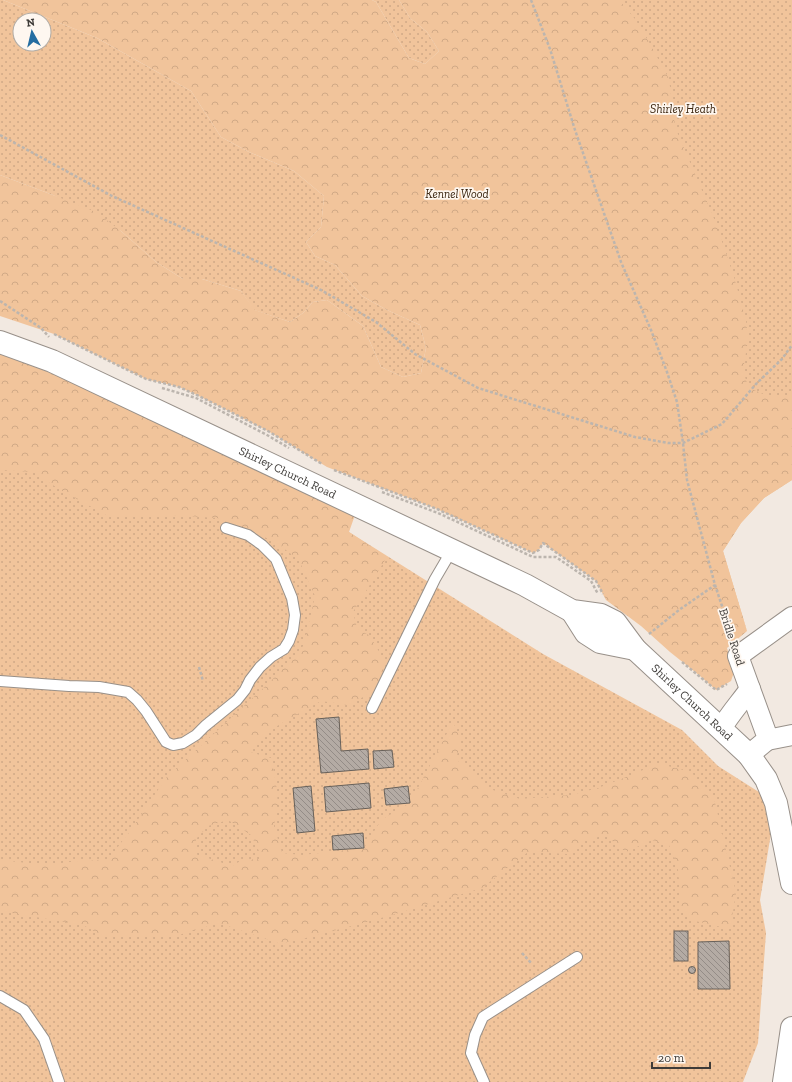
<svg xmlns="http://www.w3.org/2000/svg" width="792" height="1082" viewBox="0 0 792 1082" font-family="'Zilla Slab',serif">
	<defs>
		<pattern id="green-dots" width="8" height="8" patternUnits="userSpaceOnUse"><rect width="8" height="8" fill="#f1c49b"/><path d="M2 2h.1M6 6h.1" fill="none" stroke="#d0a986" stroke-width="1.8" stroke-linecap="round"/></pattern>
		<pattern id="forest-crowns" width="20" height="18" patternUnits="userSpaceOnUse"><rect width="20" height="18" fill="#f1c49b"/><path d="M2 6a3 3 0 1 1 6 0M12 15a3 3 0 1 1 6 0" fill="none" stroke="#d0a986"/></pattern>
		<pattern id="building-back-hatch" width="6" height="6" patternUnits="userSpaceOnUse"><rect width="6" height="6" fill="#b4aba4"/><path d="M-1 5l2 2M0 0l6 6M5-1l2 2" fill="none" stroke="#948c87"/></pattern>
	</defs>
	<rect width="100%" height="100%" fill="#f2e9e1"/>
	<g fill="url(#green-dots)" fill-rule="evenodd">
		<path d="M0,0H3L97,38L191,91L221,137L249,152L294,171L324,196L321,227L306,242L315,256L335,265L362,296L387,310L420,325L426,348L421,373L403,377L381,367L363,326L327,300L313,302L303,313L290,322L254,310L241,291L202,279H183L156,262L121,231L53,195L0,175ZM20,20H44V44H20Z"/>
		<path d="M372,0H399L410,18L427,32L439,51L425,64L409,58L376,2Z"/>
		<path d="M531,0H792V480L764,498L741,523L723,551L747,631Z"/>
		<path d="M0,381L349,532L543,654L682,730L718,766L776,803L760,900L766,933L758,1043L743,1082H0Z"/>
	</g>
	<g fill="url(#forest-crowns)" fill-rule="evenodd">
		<path d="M3,0H372L376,2L409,58L425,64L439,51L427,32L410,18L399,0H619L635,19L650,44L669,79L675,127L715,221L734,277L746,320L748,341L743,370L748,387C766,396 772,399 792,395V480L764,498L741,523L723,551L747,631L727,648L734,672L731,681L716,690L700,676L670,652L641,626L606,600L596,581L543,543L539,550L533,553L437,509L327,467L268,431L199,396L179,387L146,379L54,334L0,316V175L53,195L96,212L121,231L156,262L183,279H202L241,291L255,310L290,322L303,313L313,302L327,300L363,326L381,367L403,377L421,373L426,348L420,325L387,310L362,296L335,265L315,256L306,242L321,227L324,196L294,171L249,152L221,137L191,91L97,38Z"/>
		<path d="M0,354L86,386L355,515L349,532L387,557L353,612L357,628L370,636L385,662L379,688L349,705L321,701L287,720L261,736L250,752L271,758L276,783L278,806L274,826L282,853L302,855L364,848L381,820L410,803L453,722L461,740L456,759L490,789L520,799L571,795L598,788L639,772L656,763L691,772L714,798L736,893L730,929L691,920L681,907L678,869L669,845L652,840L626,852L605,835L584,841L569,854L528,852L482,888L392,915L318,935L281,944L219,923L172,937H105L83,925L0,911V860L45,865L78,861L108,860L133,827L166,778L272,680L304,645L315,596L299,560L274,541L217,518L172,515H106L59,489L33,472L0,470ZM228,820L251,835L263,859L242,860L232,866L195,854L196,839L208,826Z"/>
	</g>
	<g fill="url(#building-back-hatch)" stroke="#68615a">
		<path d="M339,717L341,751L368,749L369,769L321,773L316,719Z"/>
		<path d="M392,750L394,767L374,769L373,751Z"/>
		<path d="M369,783L371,808L326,812L324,787Z"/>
		<path d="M311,786L315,831L297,833L293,788Z"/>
		<path d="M408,786L410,803L386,805L384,789Z"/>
		<path d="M363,833L364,848L333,850L332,836Z"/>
		<rect x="674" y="931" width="14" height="30"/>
		<path d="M729,941L730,989H698V942Z"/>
		<circle cx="692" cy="970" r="3.5"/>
	</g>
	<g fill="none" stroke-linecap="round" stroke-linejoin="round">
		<defs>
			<g id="service">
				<path d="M584,618L618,639"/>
				<path d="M0,681L69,686L99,687L128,692L137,700L146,711L166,742L173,745L183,743L196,735L205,726L237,700L245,690L250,680L260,667L271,657L284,649L289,641L293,630L295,615L292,598L276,559L262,545L248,535L226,528"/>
				<path d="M372,708L435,579L452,550"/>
				<path d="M0,996L24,1010L44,1039L59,1082"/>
				<path d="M484,1082L471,1053L475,1035L483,1017L577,957"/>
			</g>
			<g id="minor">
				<path d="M721,729C729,715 740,703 750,689"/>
				<path d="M767,740L792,735"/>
				<path d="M749,755L767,740L766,733L738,656L792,617"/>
			</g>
			<g id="tertiary">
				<path id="s1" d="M0,342L52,361L525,585L572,611L601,615L615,622L635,649L749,755"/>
				<path d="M572,611L586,633L600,642L635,649"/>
			</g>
			<g id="secondary">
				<path d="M749,755L766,779L776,803L792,883"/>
				<path d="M784,1082L792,1028"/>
			</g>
		</defs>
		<use href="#service" stroke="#989089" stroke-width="12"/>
		<use href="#minor" stroke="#989089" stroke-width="22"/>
		<use href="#tertiary" stroke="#989089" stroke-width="24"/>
		<use href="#secondary" stroke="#989089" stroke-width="24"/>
		<g stroke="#bcb5ae" stroke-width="2.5" stroke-dasharray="3 2" stroke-linecap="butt">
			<path d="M531,0L550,49L575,130L621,262L651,330L667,372L677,402L683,443L687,480L715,585L732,636"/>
			<path d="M0,135L112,196L321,290L376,322L415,354L478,388L635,437L668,443H683L722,424L756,384L782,359L792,345"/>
			<path d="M0,301L41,328L49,337"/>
			<path d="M54,334L146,379L179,387L199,396L268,431L322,464"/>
			<path d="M162,388L196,398L267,435L289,448"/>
			<path d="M334,470L437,509L533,553L539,550L543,543L596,581L603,594"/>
			<path d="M382,492L438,513L533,557H556L591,581L598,594"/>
			<path d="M649,634L679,610L715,585"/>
			<path d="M682,662L716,690L727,684"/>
			<path d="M199,667L203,681"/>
			<path d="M522,953L532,964"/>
		</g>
		<use href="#service" stroke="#fff" stroke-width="10"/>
		<use href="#minor" stroke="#fff" stroke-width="20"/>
		<use href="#tertiary" stroke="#fff" stroke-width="22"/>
		<use href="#secondary" stroke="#fff" stroke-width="22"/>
	</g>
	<g text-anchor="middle" stroke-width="3.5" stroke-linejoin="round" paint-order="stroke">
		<g font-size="12" font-style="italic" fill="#3a240e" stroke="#fef7f0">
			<text x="683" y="113">Shirley Heath</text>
			<text x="457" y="198">Kennel Wood</text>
		</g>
		<g font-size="12" fill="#3e3b38" stroke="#fef7f0">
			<text dy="4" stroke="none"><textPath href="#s1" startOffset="316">Shirley Church Road</textPath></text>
			<text transform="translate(732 637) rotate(72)" y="4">Bridle Road</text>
			<text dy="4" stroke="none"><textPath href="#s1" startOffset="789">Shirley Church Road</textPath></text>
		</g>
	</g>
	<g transform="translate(32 32) rotate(352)"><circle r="19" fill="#fef7f0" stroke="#b1aca6"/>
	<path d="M0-3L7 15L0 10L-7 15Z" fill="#246da1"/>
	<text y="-6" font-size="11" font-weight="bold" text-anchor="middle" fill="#3e3b38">N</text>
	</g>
	<path d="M652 1062v6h58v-6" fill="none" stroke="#3e3b38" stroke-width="2"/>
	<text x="658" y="1062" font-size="12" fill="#3e3b38" stroke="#fef7f0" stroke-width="3" paint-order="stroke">20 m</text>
</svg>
